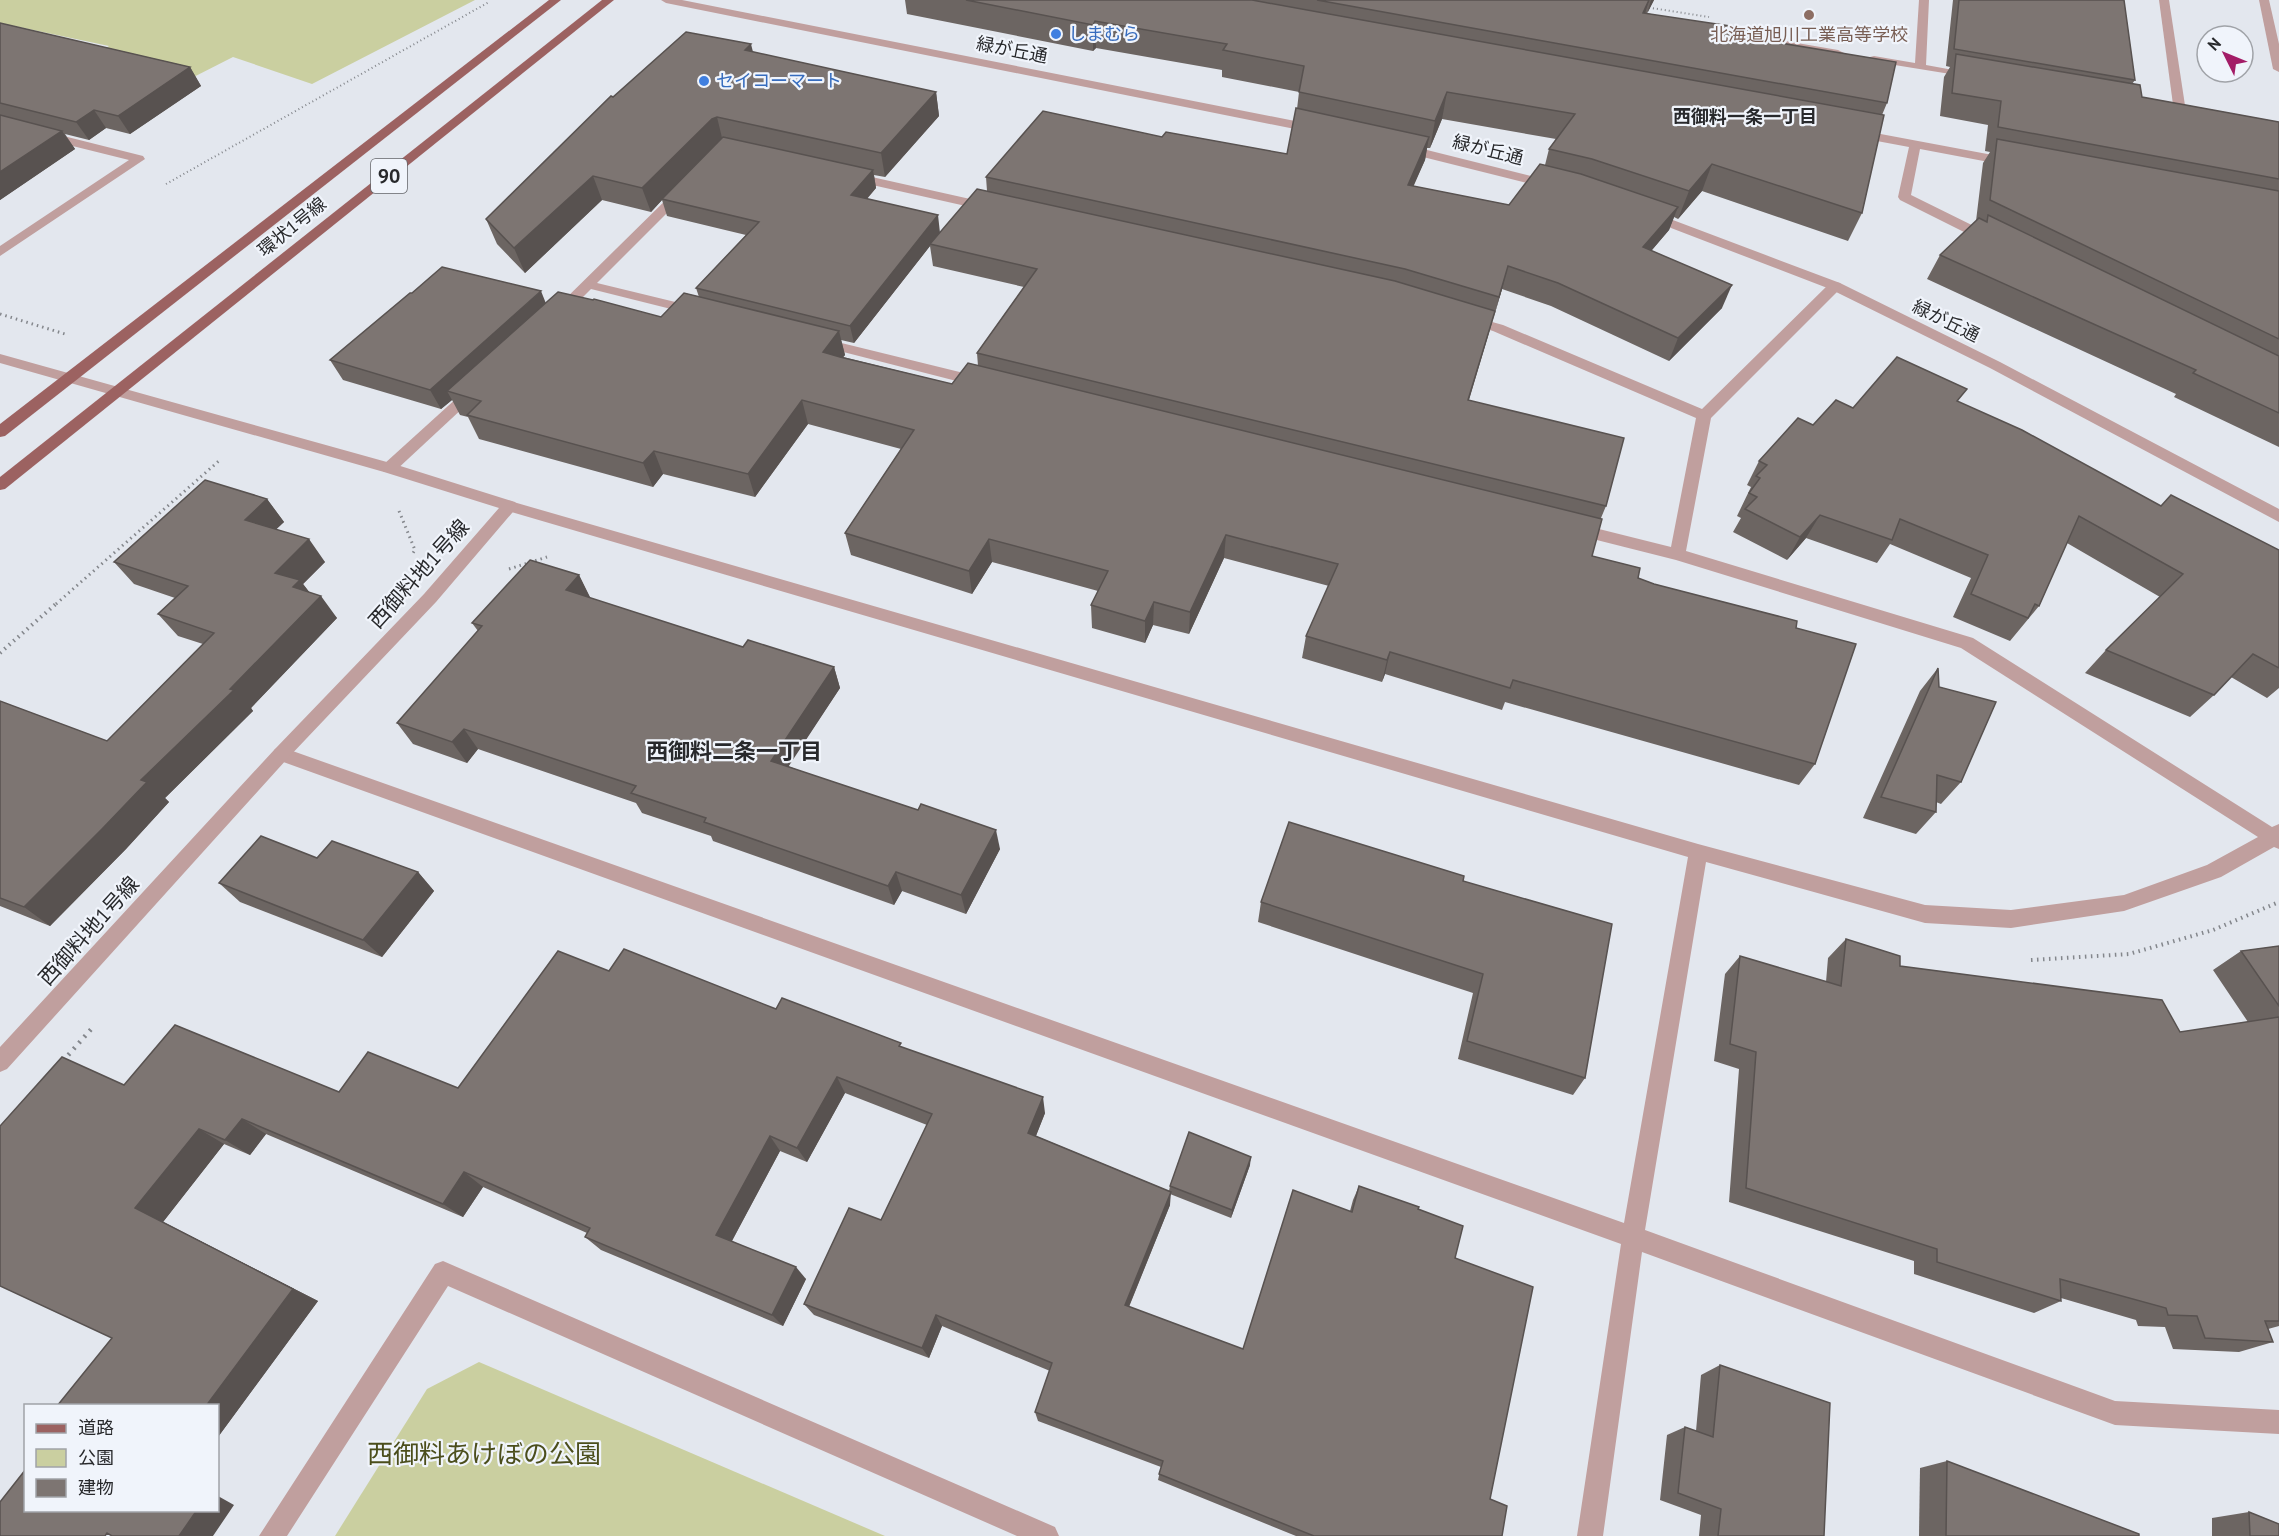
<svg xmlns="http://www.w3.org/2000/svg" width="2279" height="1536" viewBox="0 0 2279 1536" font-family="'PT Sans','Noto Sans JP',sans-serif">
	<rect width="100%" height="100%" fill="#e3e7ee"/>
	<g fill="#cacfa0">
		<path d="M0,0H475L312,84L233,57L174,87L88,62L109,46L0,23Z"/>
		<path d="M479,1362L885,1536H335L427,1389Z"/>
	</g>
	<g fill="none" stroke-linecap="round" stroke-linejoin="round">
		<g stroke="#84878c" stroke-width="2" stroke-dasharray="1 3" stroke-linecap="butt">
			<path d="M1645,7L1709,17"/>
			<path d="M166,184L489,2"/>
		</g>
		<g stroke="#84878c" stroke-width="3" stroke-dasharray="1.5 4" stroke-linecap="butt">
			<path d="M0,314L65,334"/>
			<path d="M399,511L415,550L413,553"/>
			<path d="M509,569L547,557"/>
			<path d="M56,604L220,460"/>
		</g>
		<g stroke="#84878c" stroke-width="4" stroke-dasharray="1.5 4.5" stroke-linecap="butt">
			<path d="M0,653L58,602"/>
			<path d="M2031,960L2129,954L2213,930L2279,902"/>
		</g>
		<path stroke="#84878c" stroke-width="4.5" stroke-dasharray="2 6" stroke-linecap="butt" d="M63,1061L94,1026"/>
		<path fill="#c09f9e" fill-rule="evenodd" d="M2259,0H2269L2279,44V72L2273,69Z"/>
		<g fill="#c09f9e" fill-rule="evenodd">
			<path d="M1919,0H1929L1926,65L1975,74V78L1870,61V57L1874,56L1915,63Z"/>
			<path d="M2159,0H2169L2186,112L2180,116L2174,112Z"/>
			<path d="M1738,33L1838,50L1844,53L1838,56L1734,38V34Z"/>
			<path d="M0,120L143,156L145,159L0,256V246L129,160L0,128Z"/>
			<path d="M1854,129L2014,159V165L2010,166L1920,149L1911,195L1994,236L1995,239L1994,242H1984L1900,200L1898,197L1909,147L1850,136V130Z"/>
			<path d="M854,173L988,203L994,207L988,211L850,180L848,177Z"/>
			<path d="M682,187L686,188L688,191L686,194L597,283L700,308L702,311L700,314L695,315L591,289L564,316H554L552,313L554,310L678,188Z"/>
			<path d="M1835,282L1840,283L1842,286L1840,289L1711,418L1686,551L1973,638L2272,827L2279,824V849L2274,847L2221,877L2124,911L2011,928L1925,923L1706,862L1645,1230L2115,1401L2279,1410V1434L2115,1425L1642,1252L1603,1536H1577L1621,1244L275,759L272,754L275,749L281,747L287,749L1624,1223L1688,857L505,510L502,506L505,502L510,501L1698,844L1925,905L2011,910L2124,895L2207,865L2258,837L1961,648L1676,560L1569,533L1567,529L1569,525L1575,523L1671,547L1696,418L1493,331L1462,322L1460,319L1467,315L1503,325L1702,409L1830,283Z"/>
			<path d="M821,338L980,377L987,382L980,387L816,345L814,342Z"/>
			<path d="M474,385L479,387L481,390L479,393L394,472H384L381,468L384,464L469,387Z"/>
			<path d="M443,1261L1055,1527L1059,1536H1017L448,1286L287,1536H259L435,1264Z"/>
		</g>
		<g fill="#c09f9e" fill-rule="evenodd">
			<path d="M661,0H682L1315,125L1321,129L1315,133L666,3Z"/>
			<path d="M1403,144L1555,182L1557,185L1551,189L1399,151L1397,148Z"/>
			<path d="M1649,211L1840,283L2000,362L2279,509V522L1990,368L1830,289L1645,218L1643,215L1645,212Z"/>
			<path d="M0,354L394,464L515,502L518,506L436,602L287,759L7,1069L0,1072V1047L275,749L424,594L499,508L384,472L0,363Z"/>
		</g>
		<g fill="#9c6261" fill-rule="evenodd">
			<path d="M549,0H561L5,436L0,437V424Z"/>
			<path d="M602,0H614L5,489L0,490V477Z"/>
		</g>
	</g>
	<g fill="#6c6562" fill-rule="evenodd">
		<path d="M905,0H1654L1647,13L1762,40L1887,103L1882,115L1862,213L1848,241L1702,191L1678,219L1674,217L1669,230L1651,251L1722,308L1669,361L1551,306L1502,289L1469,400L1606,506L1601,518L1592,556L1638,578L1654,584L1796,628L1815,764L1799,785L1505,702L1502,710L1385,674L1382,682L1302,658L1306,636L1329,586L1224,558L1189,634L1153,625L1145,643L1092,628L1091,605L1098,591L992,562L972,594L851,555L845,533L901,449L808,424L755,497L663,474L653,487L479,439L468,417L460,415L452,400L441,409L343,380L330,360L546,303L661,317L699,297L696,288L746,235L667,216L662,200L651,212L602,200L525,273L497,244L486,219L613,97L753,52L936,92L939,116L885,177L874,175L876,188L867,199L940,232L987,191L986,177L1162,137L1287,154L1297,109L1299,92L1222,77V70L1096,48L1093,51L907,14ZM1442,119L1556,139L1549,149L1545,165L1509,205L1413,186L1425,160L1427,148H1430ZM930,246L933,266L1024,287L977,353L978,366L952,384L843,357L845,355L841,340L854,343Z"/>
		<path d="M1953,0H2124L2135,80L2132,84L2142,97L2279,122V447L2174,397L2176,394L1927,279L1940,255L1976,221L1983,163L1990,152L1985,151L1988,125L1940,116L1944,77L1950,67L1946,66Z"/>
		<path d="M0,23L190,67L201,86L130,134L106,128L89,140L65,134L75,149L0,200Z"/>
		<path d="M1959,402L2161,506L2279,550V688L2267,698L2231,677L2214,695L2190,717L2085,673L2106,650L2160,597L2067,543L2039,606L2010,641L1953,617L1971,578L1890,544L1877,563L1806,538L1787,560L1733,532L1741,518L1737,516L1751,487L1747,485L1759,461L1853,408Z"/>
		<path d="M267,499L284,522L276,529L325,562L303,584L310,593L337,618L251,708L253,711L165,798L169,802L126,849L50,926L0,906V701L107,741L203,644L178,636L158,614L175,598L134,584L114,562Z"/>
		<path d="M579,575L590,598L743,647L834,667L840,688L788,766L1000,849L966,914L902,891L894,905L713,841L711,836L642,813L636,803L478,749L467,763L413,744L397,723L478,631L472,623Z"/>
		<path d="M1938,668L1939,687L1961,782L1941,804L1936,802V812L1916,834L1863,818L1920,691Z"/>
		<path d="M317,858L418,872L434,891L382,957L240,902L219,883Z"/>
		<path d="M1463,881L1585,1078L1573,1095L1458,1059L1473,993L1258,922L1261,902Z"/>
		<path d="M1846,939L1900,966L2180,1032L2248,1022L2213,970L2241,951L2279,946V1326L2268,1329L2273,1342L2239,1352L2173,1349L2165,1327L2138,1326L2136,1320L2061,1298V1301L2034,1313L1914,1274V1261L1729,1202L1739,1069L1714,1061L1725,974L1740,956L1826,982L1828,958Z"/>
		<path d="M609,971L776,1009L903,1048L1045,1113L1036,1136L1169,1191L1170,1186L1250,1165L1231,1218L1170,1194V1205L1129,1307L1243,1349L1350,1211L1353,1200L1359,1186L1418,1209L1455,1258L1490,1499L1502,1536H1296L1158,1480L1161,1467L1038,1421L1035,1412L1050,1371L942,1326L929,1358L814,1315L804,1304L881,1220L927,1125L845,1093L807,1162L780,1151L732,1241L806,1279L783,1326L601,1250L585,1237L587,1233L483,1187L463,1217L266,1134L250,1155L224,1144L163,1222L318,1301L218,1437V1406L112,1338L124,1085L339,1092L458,1088Z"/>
		<path d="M1720,1365L1824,1536H1699L1701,1515L1660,1500L1667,1435L1685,1427L1696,1431L1701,1375Z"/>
		<path d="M1947,1461L2139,1536H1919L1920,1468Z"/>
		<path d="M2249,1512L2279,1536H2212V1518Z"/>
	</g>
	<g fill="#585250">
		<path d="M1649,0L1642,24L1643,13Z"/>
		<path d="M1651,0H1654L1647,14Z"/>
		<path d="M1095,21L1096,48L1093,51V25Z"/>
		<path d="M751,44L757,68L745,50Z"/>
		<path d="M190,67L201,86L130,134L118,116Z"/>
		<path d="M936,92L939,116L885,177L881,153Z"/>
		<path d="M1447,92L1442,119L1430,148L1435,121Z"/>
		<path d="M94,110L106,128L89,140L76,122Z"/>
		<path d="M717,117L723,142L662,199V200L651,212L642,188L712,119Z"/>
		<path d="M62,131L75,149L0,200V172Z"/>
		<path d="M1429,137L1425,160L1404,208L1408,185Z"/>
		<path d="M1712,164L1702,191L1678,219L1689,191Z"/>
		<path d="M873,170L876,188L855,212L851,195Z"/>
		<path d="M593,176L602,200L525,273L514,248Z"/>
		<path d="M1678,207L1669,230L1635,270L1643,247Z"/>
		<path d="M938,215L940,233L930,244V246L854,343L850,326Z"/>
		<path d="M1508,266L1502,289L1493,320L1499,297Z"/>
		<path d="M1732,285L1722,308L1669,361L1678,338Z"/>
		<path d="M541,291L549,311L447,391L452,400L441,409L430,390Z"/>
		<path d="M1495,311L1489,332L1462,421L1468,400Z"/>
		<path d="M839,331L845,355L829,375L823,352Z"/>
		<path d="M802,400L808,424L755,497L748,474Z"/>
		<path d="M654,451L663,474L653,487L643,463Z"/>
		<path d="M267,499L284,522L263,542L245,520Z"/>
		<path d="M1820,515L1806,538L1787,560L1800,537Z"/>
		<path d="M1226,535L1224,558L1189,634L1190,612Z"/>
		<path d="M309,539L325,562L303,584L316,601L321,596L337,618L251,708L253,711L165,798L169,802L126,849L50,926L24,907L141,780L230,689L275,573Z"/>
		<path d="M989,539L992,562L972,594L969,571Z"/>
		<path d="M579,575L590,597L578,612L566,590Z"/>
		<path d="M1154,602L1153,625L1145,643V621Z"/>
		<path d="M1390,652L1385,674L1382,682L1387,660Z"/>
		<path d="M834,667L840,688L779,781L771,761Z"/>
		<path d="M464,729L478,749L467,763L452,742Z"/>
		<path d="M996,830L1000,849L966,914L961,895Z"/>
		<path d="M418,872L434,891L382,957L363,940Z"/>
		<path d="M896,872L902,891L894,905L888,886Z"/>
		<path d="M837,1077L845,1093L807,1162L797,1148Z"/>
		<path d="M1043,1097L1045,1113L1031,1148L1028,1133Z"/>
		<path d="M242,1119L266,1134L250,1155L225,1140Z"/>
		<path d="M199,1129L224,1144L163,1222L318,1301L218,1437V1406H206L135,1208Z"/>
		<path d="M770,1136L780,1151L728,1248L716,1235Z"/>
		<path d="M1251,1157L1250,1165L1231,1218L1232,1210Z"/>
		<path d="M464,1172L483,1187L463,1217L443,1204Z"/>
		<path d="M1171,1192L1170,1205L1125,1316V1305Z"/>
		<path d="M796,1267L806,1279L783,1326L772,1315Z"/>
		<path d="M936,1315L942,1326L929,1358L922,1348Z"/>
		<path d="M218,1496L234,1505L213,1536H179L197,1510H218Z"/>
	</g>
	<g fill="#7d7572" stroke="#585250" stroke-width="1.5">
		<path d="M966,0H1252L1884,115L1862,213L1712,164L1689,191L1592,159L1549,149L1575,114L1447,92L1435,121L1299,92L1304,66L1223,50L1227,44L1095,21L1093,25Z"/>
		<path d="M1317,0H1649L1643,13L1763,31L1762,40L1896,62L1887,103Z"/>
		<path d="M1959,0H2124L2135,80L1954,49Z"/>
		<path d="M0,23L190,67L118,116L94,110L76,122L0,103Z"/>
		<path d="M686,32L751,44L745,50L936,92L881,153L717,117L712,119L642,188L593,176L514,248L486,219L611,96L613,97Z"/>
		<path d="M1956,54L2140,85L2142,97L2279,122V179L1998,127L2001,101L1952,93Z"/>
		<path d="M1296,108L1429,137L1408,185L1509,205L1540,164L1581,174L1678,207L1643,247L1732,285L1678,338L1558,283L1508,266L1499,297L1405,269L986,177L1043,111L1162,137L1166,132L1287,154Z"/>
		<path d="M0,115L62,131L0,172Z"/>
		<path d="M723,137L873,170L851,195L938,215L850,326L696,288L759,222L662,199Z"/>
		<path d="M1997,139L2279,191V339L1990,200Z"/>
		<path d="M977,189L1395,281L1495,311L1468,400L1624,438L1606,506L977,353L1037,269L930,244Z"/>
		<path d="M1988,215L2279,356V413L2193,373L2196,370L1940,255L1979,218L1987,222Z"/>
		<path d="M442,267L541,291L430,390L330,360L410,293H412Z"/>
		<path d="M558,292L593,300L594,299L661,317L684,293L839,331L823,352L840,357L952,384L968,363L1602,519L1592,556L1640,568L1638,578L1654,584L1797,621L1796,628L1856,644L1815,764L1513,680L1510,688L1390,652L1387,660L1306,636L1338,564L1226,535L1190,612L1154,602L1145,621L1091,605L1108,571L989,539L969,571L845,533L914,430L802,400L748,474L654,451L643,463L467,415L481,401L447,391Z"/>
		<path d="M1897,357L1967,389L1957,401L2022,430L2161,506L2171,495L2279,550V668L2253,654L2214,695L2106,650L2183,574L2079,516L2039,606L2035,604L2028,618L1971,594L1988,555L1900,519L1892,540L1820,515L1800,537L1745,509L1757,497L1749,493L1760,478L1756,476L1767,465L1759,461L1798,418L1813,425L1836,400L1853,408Z"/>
		<path d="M205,480L267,499L245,520L309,539L275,573L300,580L293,587L321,596L230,689L234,690L141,780L147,782L102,829L24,907L0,898V701L107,741L214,633L158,614L188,586L114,562Z"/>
		<path d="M530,560L579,575L566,590L743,647L748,640L834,667L771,761L918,810L921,804L996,830L961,895L896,872L888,886L704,822L706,818L631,793L636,786L464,729L452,742L397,723L482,626L472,623Z"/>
		<path d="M1938,668L1939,687L1996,702L1961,782L1937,775L1936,812L1881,797Z"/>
		<path d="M1289,822L1464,876L1463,881L1612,924L1585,1078L1467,1041L1483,974L1261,902Z"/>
		<path d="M261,836L317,858L332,841L418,872L363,940L219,883Z"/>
		<path d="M1846,939L1900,956V966L2162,1000L2180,1032L2279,1017V1321H2265L2273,1342L2205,1338L2197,1316L2168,1315L2166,1308L2060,1279L2061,1301L1937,1262V1249L1746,1188L1756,1052L1730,1044L1740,956L1841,986Z"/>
		<path d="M2279,946V1006L2241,951Z"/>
		<path d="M624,949L776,1009L782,998L901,1043L899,1046L1043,1097L1028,1133L1171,1192L1125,1305L1243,1349L1293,1190L1352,1212L1359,1186L1419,1207L1418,1209L1463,1226L1455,1258L1533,1287L1490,1499L1507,1506L1502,1536H1314L1159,1474L1163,1461L1035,1412L1052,1363L936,1315L922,1348L804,1304L849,1208L881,1220L932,1114L837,1077L797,1148L770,1136L716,1235L796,1267L772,1315L585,1237L590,1228L464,1172L443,1204L242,1119L225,1140L199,1129L135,1208L293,1289L206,1406H57L112,1338L0,1286V1126L62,1057L124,1085L175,1025L339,1092L368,1052L458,1088L558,951L609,971Z"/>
		<path d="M1189,1132L1251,1157L1232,1210L1170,1186Z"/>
		<path d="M1720,1365L1830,1403L1824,1536H1718L1721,1509L1678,1493L1685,1427L1713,1437Z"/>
		<path d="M1947,1461L2139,1534V1536H1946Z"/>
		<path d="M26,1469V1510H197L179,1536H112L107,1533L105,1536H0V1502Z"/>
		<path d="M2249,1512L2279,1524V1536H2250Z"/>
	</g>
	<circle fill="#8d6e63" stroke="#f0f4fb" stroke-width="2" cx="1809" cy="15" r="6"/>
	<g fill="#3f7fe0" stroke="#f0f4fb" stroke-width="2">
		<circle cx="1056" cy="34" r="6"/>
		<circle cx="704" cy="81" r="6"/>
	</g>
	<g text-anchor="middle" stroke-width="4.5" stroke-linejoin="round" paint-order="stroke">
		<g font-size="18" fill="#366cbe" stroke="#f0f4fb" text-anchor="start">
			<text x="1068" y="40">しまむら</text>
			<text x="716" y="87">セイコーマート</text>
		</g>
		<g font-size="18" fill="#785e54" stroke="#f0f4fb">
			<text x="1809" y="41">北海道旭川工業高等学校</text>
		</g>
		<g font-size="18" fill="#28292c" stroke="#f0f4fb">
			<text transform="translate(1012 50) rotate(11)" y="6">緑が丘通</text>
			<text transform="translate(1488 150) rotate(14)" y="6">緑が丘通</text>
			<text transform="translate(292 227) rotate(-39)" y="6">環状1号線</text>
			<text transform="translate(1946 321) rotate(26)" y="6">緑が丘通</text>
		</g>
		<g font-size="18" font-weight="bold" fill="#28292c" stroke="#f0f4fb">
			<text x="1745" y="123">西御料一条一丁目</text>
		</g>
		<rect fill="#f0f4fb" stroke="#64666a" stroke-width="1.5" x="371" y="159" width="36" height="34" rx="4.5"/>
		<g font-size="20" font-weight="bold" fill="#28292c">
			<text x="389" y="183">90</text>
		</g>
		<g font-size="21" fill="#28292c" stroke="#f0f4fb">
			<text transform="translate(419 574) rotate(-48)" y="7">西御料地1号線</text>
			<text transform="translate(89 931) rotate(-48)" y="7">西御料地1号線</text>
		</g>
		<g font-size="22" font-weight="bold" fill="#28292c" stroke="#f0f4fb">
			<text x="734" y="759">西御料二条一丁目</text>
		</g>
		<g font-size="26" fill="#4b4e1c" stroke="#f0f4fb">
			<text x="484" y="1463">西御料あけぼの公園</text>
		</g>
	</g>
	<rect x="24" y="1404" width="195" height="108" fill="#f0f4fb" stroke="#a0a3a8" stroke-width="1.5"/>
	<rect x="36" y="1424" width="30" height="9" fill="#9c6261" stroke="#a0a3a8" stroke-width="1.5"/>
	<text x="78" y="1434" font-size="18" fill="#28292c">道路</text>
	<rect x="36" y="1449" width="30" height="18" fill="#cacfa0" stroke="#a0a3a8" stroke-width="1.5"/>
	<text x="78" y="1464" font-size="18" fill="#28292c">公園</text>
	<rect x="36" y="1479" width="30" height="18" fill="#7d7572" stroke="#a0a3a8" stroke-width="1.5"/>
	<text x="78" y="1494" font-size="18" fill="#28292c">建物</text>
	<g transform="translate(2225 54) rotate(313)"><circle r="28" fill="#f0f4fb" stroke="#a0a3a8" stroke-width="1.5"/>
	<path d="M0-4.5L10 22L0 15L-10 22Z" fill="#a31c67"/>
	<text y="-9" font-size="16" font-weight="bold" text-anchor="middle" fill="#28292c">N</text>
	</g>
</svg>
